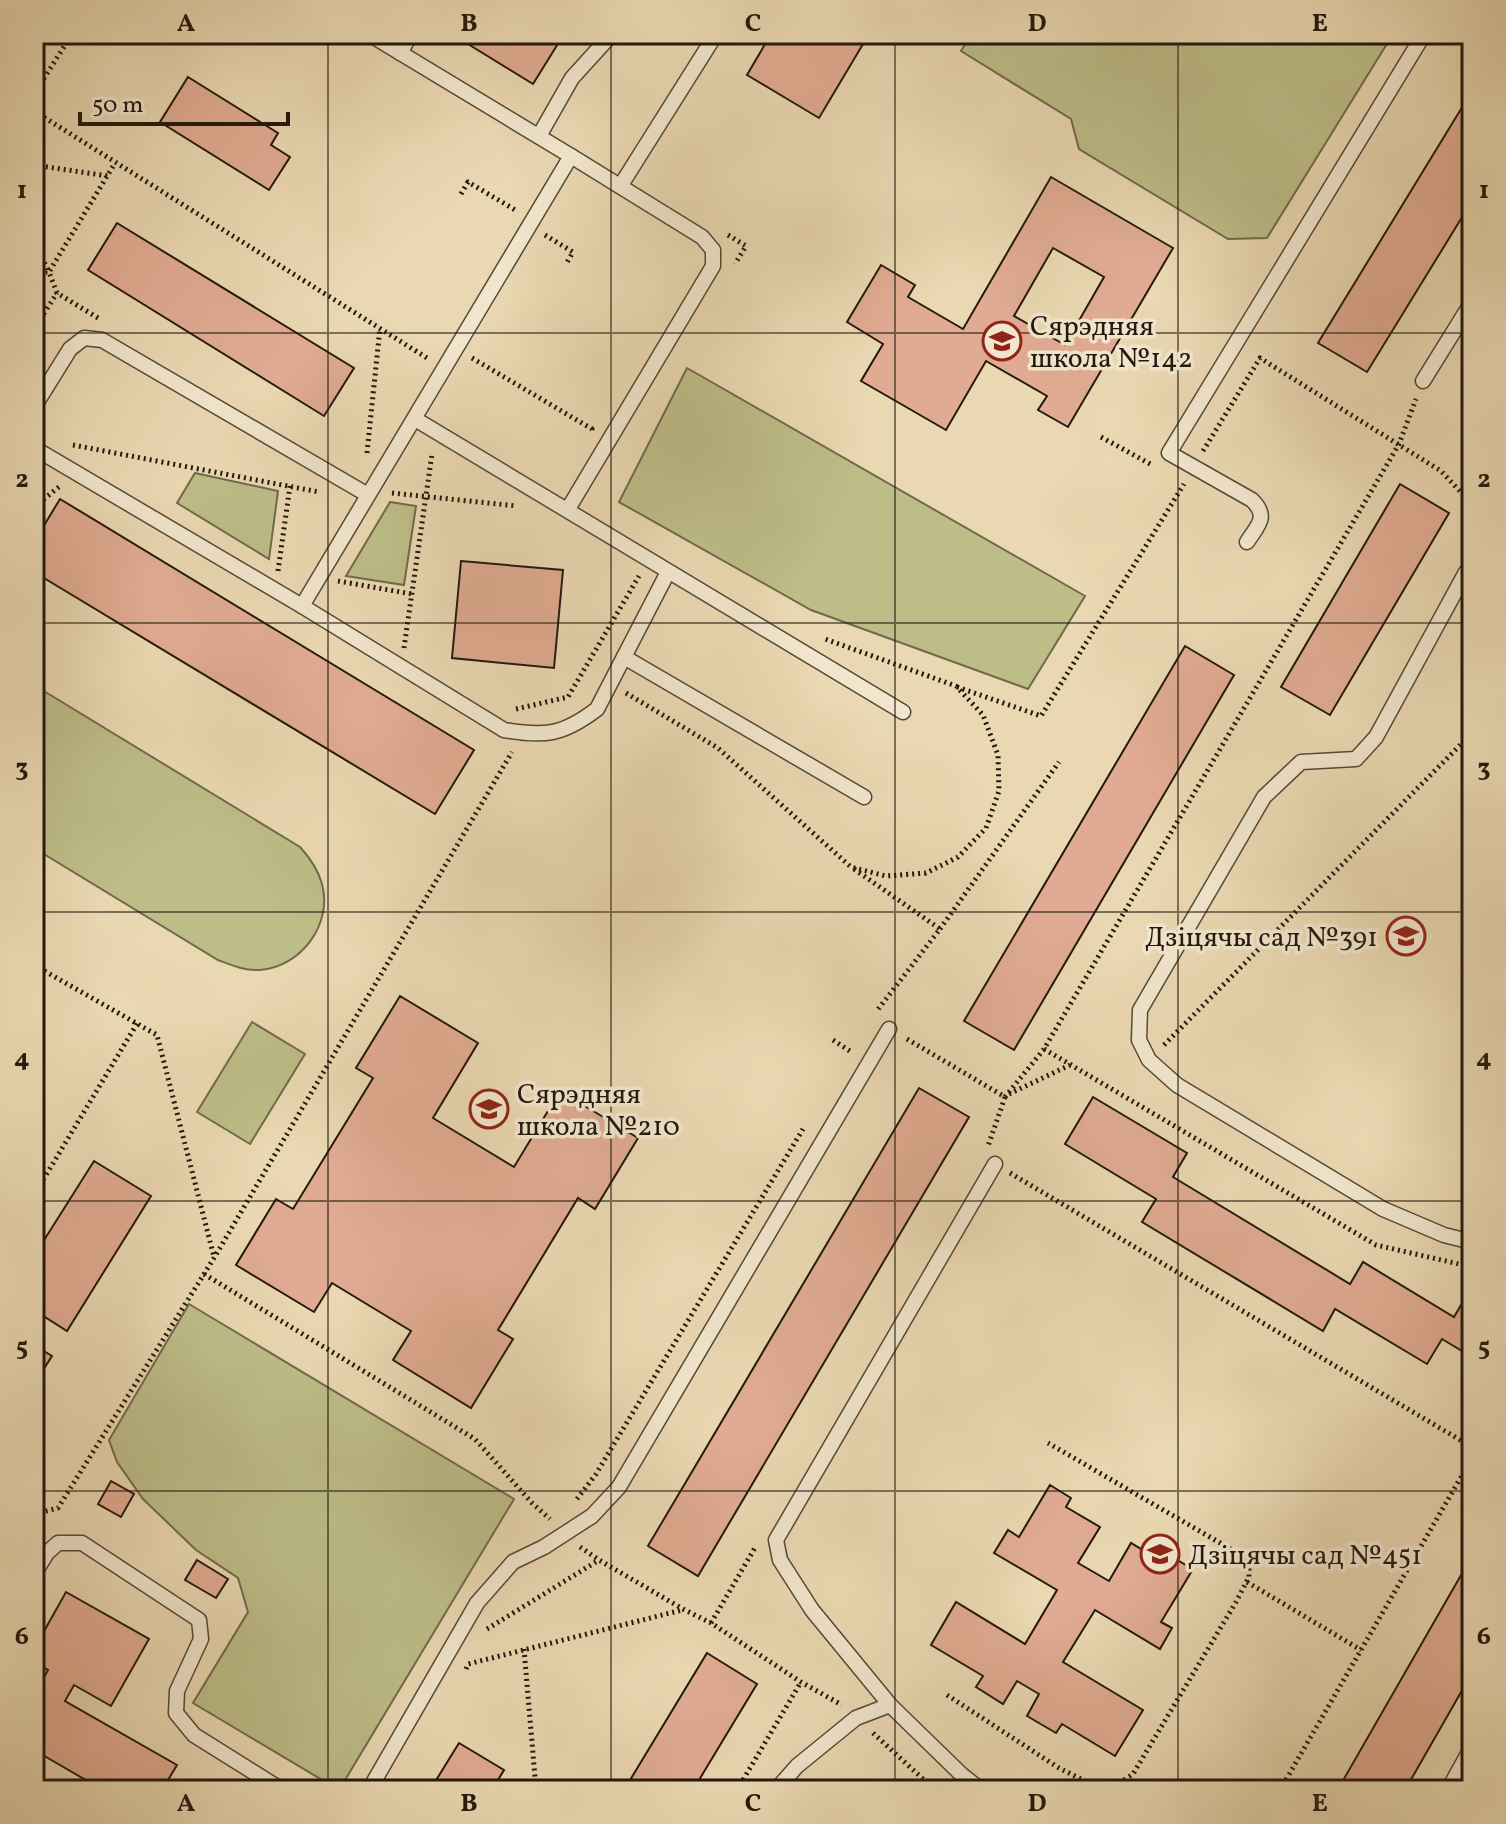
<svg xmlns="http://www.w3.org/2000/svg" width="1506" height="1824" viewBox="0 0 1506 1824" font-family="Vollkorn,serif">
	<rect width="100%" height="100%" fill="#ead8b2"/>
	<filter id="stains"><feTurbulence type="fractalNoise" baseFrequency=".0025" numOctaves="4"/><feColorMatrix values="0 0 0 0 .2 0 0 0 0 .09 0 0 0 0 .02 0 0 0 .5 -.17"/></filter>
	<radialGradient id="worn" r=".72"><stop offset=".6" stop-color="#630" stop-opacity="0"/><stop offset="1" stop-color="#630" stop-opacity=".3"/></radialGradient>
	<g fill="#bdbd88" stroke="#706a4b" stroke-width="2">
		<path d="M971,34H1393L1267,238L1228,239L1079,149L1071,119L961,51Z"/>
		<path d="M687,368L1085,596L1028,689L811,610L619,502Z"/>
		<path d="M195,473L278,491L269,559L177,503Z"/>
		<path d="M390,502L416,506L404,585L346,576Z"/>
		<path d="M34,685L300,847C310,858 318,869 322,884C333,924 301,967 260,970C245,971 231,965 218,960L34,848Z"/>
		<path d="M252,1022L305,1054L250,1144L197,1112Z"/>
		<path d="M189,1304L514,1499L339,1790L193,1703L248,1612L238,1578L196,1550L143,1499L117,1462L109,1440Z"/>
	</g>
	<g fill="#e0ab92" stroke="#23180e" stroke-width="2" fill-rule="evenodd">
		<path d="M467,34H564L533,84L463,41Z"/>
		<path d="M771,34H869L819,118L747,75Z"/>
		<path d="M188,77L278,133L271,145L290,157L269,190L160,122Z"/>
		<path d="M1472,91V201L1367,372L1318,343Z"/>
		<path d="M1051,177L1173,248L1068,427L1038,410L1047,396L986,361L946,430L861,381L883,344L847,322L881,265L915,285L908,297L963,329ZM1053,248L1104,277L1065,345L1014,316Z"/>
		<path d="M117,223L354,368L324,416L88,270Z"/>
		<path d="M1400,484L1449,513L1330,715L1281,687Z"/>
		<path d="M60,499L474,750L435,814L34,572V542Z"/>
		<path d="M461,561L563,570L554,668L452,658Z"/>
		<path d="M1185,646L1234,675L1014,1050L964,1021Z"/>
		<path d="M400,996L478,1043L433,1118L514,1167L560,1091L638,1138L595,1209L578,1198L498,1330L513,1339L471,1408L393,1360L411,1331L332,1283L314,1312L236,1265L276,1199L293,1209L373,1078L356,1068Z"/>
		<path d="M919,1088L969,1117L698,1576L648,1546Z"/>
		<path d="M1093,1097L1187,1153L1173,1177L1350,1284L1363,1262L1454,1317L1468,1293L1472,1295V1357L1442,1339L1427,1364L1335,1309L1323,1331L1142,1222L1156,1199L1065,1144Z"/>
		<path d="M94,1161L151,1196L67,1331L34,1310V1256Z"/>
		<path d="M34,1345L52,1356L34,1384Z"/>
		<path d="M111,1481L134,1494L121,1517L98,1504Z"/>
		<path d="M1050,1485L1071,1498L1066,1507L1100,1527L1078,1563L1109,1581L1131,1543L1164,1563L1168,1555L1193,1569L1161,1622L1172,1628L1160,1649L1095,1610L1063,1662L1143,1710L1115,1756L1062,1724L1056,1733L1027,1716L1039,1694L1017,1681L1003,1704L976,1687L983,1676L931,1645L956,1602L1025,1644L1057,1590L994,1553L1008,1530L1019,1537Z"/>
		<path d="M1472,1556V1673L1405,1790H1352L1341,1784Z"/>
		<path d="M197,1560L228,1579L216,1598L185,1580Z"/>
		<path d="M66,1592L149,1639L111,1706L74,1685L65,1701L177,1765L162,1790H103L34,1750V1683L39,1686L48,1670L34,1661V1649Z"/>
		<path d="M707,1653L757,1684L734,1722L693,1790H624Z"/>
		<path d="M459,1743L504,1770L492,1790H430Z"/>
	</g>
	<g fill="none" stroke-linecap="round" stroke-linejoin="round">
		<defs>
			<g id="service">
				<path d="M400,53L411,34"/>
				<path d="M539,136L572,78L612,34"/>
				<path d="M621,185L716,34"/>
				<path d="M1423,381L1472,302"/>
				<path d="M34,407L70,349L84,338L102,340L368,495"/>
				<path d="M415,419L903,712"/>
				<path d="M34,448L302,606L504,730C545,737 563,735 597,709L668,572"/>
				<path d="M568,509L713,266V250L702,237L571,156"/>
				<path d="M1247,542C1258,525 1269,517 1252,500L1169,453L1424,34"/>
				<path d="M1466,572L1376,737L1356,759L1301,762L1264,797L1140,1010L1139,1040L1149,1060L1177,1085L1383,1209L1444,1235L1472,1242"/>
				<path d="M302,606L571,156L369,34"/>
				<path d="M624,657L864,797"/>
				<path d="M34,1574L47,1553L58,1543H82L199,1620L201,1639L177,1691L176,1713L194,1735L282,1790"/>
				<path d="M369,1790L477,1603L513,1562L544,1547L592,1516L619,1487L889,1029"/>
				<path d="M776,1790L797,1766L856,1718L890,1705"/>
				<path d="M981,1790L962,1775L890,1705L812,1610L780,1560L776,1540L995,1164"/>
				<path d="M1448,1790L1472,1747"/>
			</g>
		</defs>
		<use href="#service" stroke="#554837" stroke-width="17"/>
		<g stroke="#23180e" stroke-width="5" stroke-dasharray="2 4" stroke-linecap="butt">
			<path d="M34,94L72,34"/>
			<path d="M34,111L427,358"/>
			<path d="M34,165L108,176"/>
			<path d="M461,194L468,182L517,211"/>
			<path d="M545,235L573,252L566,264"/>
			<path d="M728,235L746,246L735,264"/>
			<path d="M34,241L49,272H34"/>
			<path d="M98,318L57,293L49,272L115,163"/>
			<path d="M34,329L57,293"/>
			<path d="M472,358L592,429L591,431"/>
			<path d="M1101,437L1152,465"/>
			<path d="M73,445L319,492"/>
			<path d="M1203,451L1260,358L1441,471L1472,504"/>
			<path d="M367,453L380,328"/>
			<path d="M392,493L517,506"/>
			<path d="M34,507L60,486"/>
			<path d="M278,571L290,486"/>
			<path d="M338,581L412,594"/>
			<path d="M404,648L432,454"/>
			<path d="M957,687L1041,716L1184,484"/>
			<path d="M626,693L718,748L851,867L886,876L926,873L958,857L986,828L999,791L998,755L983,715L956,686L825,639"/>
			<path d="M516,709L568,697L639,576"/>
			<path d="M854,869L940,929L876,1012"/>
			<path d="M940,929L1059,762"/>
			<path d="M34,965L157,1035L214,1257"/>
			<path d="M907,1039L1005,1097L988,1146"/>
			<path d="M833,1040L850,1051"/>
			<path d="M1164,1045L1472,733"/>
			<path d="M1044,1049L1376,1245L1472,1267"/>
			<path d="M1009,1094L1070,1065"/>
			<path d="M1005,1097L1044,1049L1399,444L1416,399"/>
			<path d="M1010,1173L1472,1447"/>
			<path d="M34,1195L138,1022"/>
			<path d="M204,1274L475,1439L532,1503L550,1519"/>
			<path d="M577,1499L596,1474L803,1129"/>
			<path d="M34,1514L58,1508L214,1258L512,752"/>
			<path d="M580,1547L599,1560L683,1609L711,1623L801,1682L842,1705"/>
			<path d="M1247,1582L1361,1650"/>
			<path d="M711,1623L756,1546"/>
			<path d="M487,1629L599,1560"/>
			<path d="M524,1649L535,1777L528,1790"/>
			<path d="M466,1669L468,1664L682,1610"/>
			<path d="M947,1695L1059,1768L1093,1785L1118,1784L1133,1774L1236,1602L1249,1577V1563L1234,1551L1048,1443"/>
			<path d="M873,1733L935,1790"/>
			<path d="M737,1790L801,1682"/>
			<path d="M1280,1790L1472,1458"/>
		</g>
		<use href="#service" stroke="#f1e6cd" stroke-width="14"/>
	</g>
	<path fill="none" stroke="#23180e" stroke-width="2" stroke-opacity="0.55" d="M328,34V1790M611,34V1790M895,34V1790M1178,34V1790M34,333H1472M34,623H1472M34,912H1472M34,1201H1472M34,1491H1472"/>
	<defs>
		<symbol id="school-ring" viewBox="-11 -11 22 22"><circle r="9.5" fill="#f1e6cd" stroke="#8f2418" stroke-width="1.5"/><path d="M0-5L7-2L0 1L-7-2ZM-4 1L0 2.5L4 1V4Q0 6-4 4Z" fill="#8f2418"/></symbol>
	</defs>
	<g fill-rule="evenodd">
		<use href="#school-ring" x="980" y="319" width="44" height="44"/>
		<use href="#school-ring" x="1384" y="914" width="44" height="44"/>
		<use href="#school-ring" x="467" y="1087" width="44" height="44"/>
		<use href="#school-ring" x="1138" y="1532" width="44" height="44"/>
	</g>
	<g text-anchor="middle" stroke-width="7" stroke-linejoin="round" paint-order="stroke">
		<g font-size="28" fill="#23180e" stroke="#f1e6cd" text-anchor="start">
			<text x="1030" y="335">Сярэдняя<tspan x="1030" dy="32">школа №142</tspan></text>
			<text x="1378" y="946" text-anchor="end">Дзіцячы сад №391</text>
			<text x="517" y="1103">Сярэдняя<tspan x="517" dy="32">школа №210</tspan></text>
			<text x="1188" y="1564">Дзіцячы сад №451</text>
		</g>
	</g>
	<rect width="1506" height="1824" fill="none" stroke="#ead8b2" stroke-width="88"/>
	<path d="M80 112v12h208v-12" fill="none" stroke="#23180e" stroke-width="4"/>
	<text x="92" y="112" font-size="24" fill="#23180e" stroke="#f1e6cd" stroke-width="6" paint-order="stroke">50 m</text>
	<rect x="44" y="44" width="1418" height="1736" fill="none" stroke="#23180e" stroke-width="3"/>
	<g font-size="26" text-anchor="middle" font-weight="bold" fill="#23180e">
		<text x="186" y="31">A</text>
		<text x="469" y="31">B</text>
		<text x="753" y="31">C</text>
		<text x="1037" y="31">D</text>
		<text x="1320" y="31">E</text>
		<text x="22" y="198">1</text>
		<text x="1484" y="198">1</text>
		<text x="22" y="487">2</text>
		<text x="1484" y="487">2</text>
		<text x="22" y="776">3</text>
		<text x="1484" y="776">3</text>
		<text x="22" y="1066">4</text>
		<text x="1484" y="1066">4</text>
		<text x="22" y="1355">5</text>
		<text x="1484" y="1355">5</text>
		<text x="22" y="1644">6</text>
		<text x="1484" y="1644">6</text>
		<text x="186" y="1811">A</text>
		<text x="469" y="1811">B</text>
		<text x="753" y="1811">C</text>
		<text x="1037" y="1811">D</text>
		<text x="1320" y="1811">E</text>
	</g>
	<rect width="100%" height="100%" filter="url(#stains)"/>
	<rect width="100%" height="100%" fill="url(#worn)"/>
</svg>
